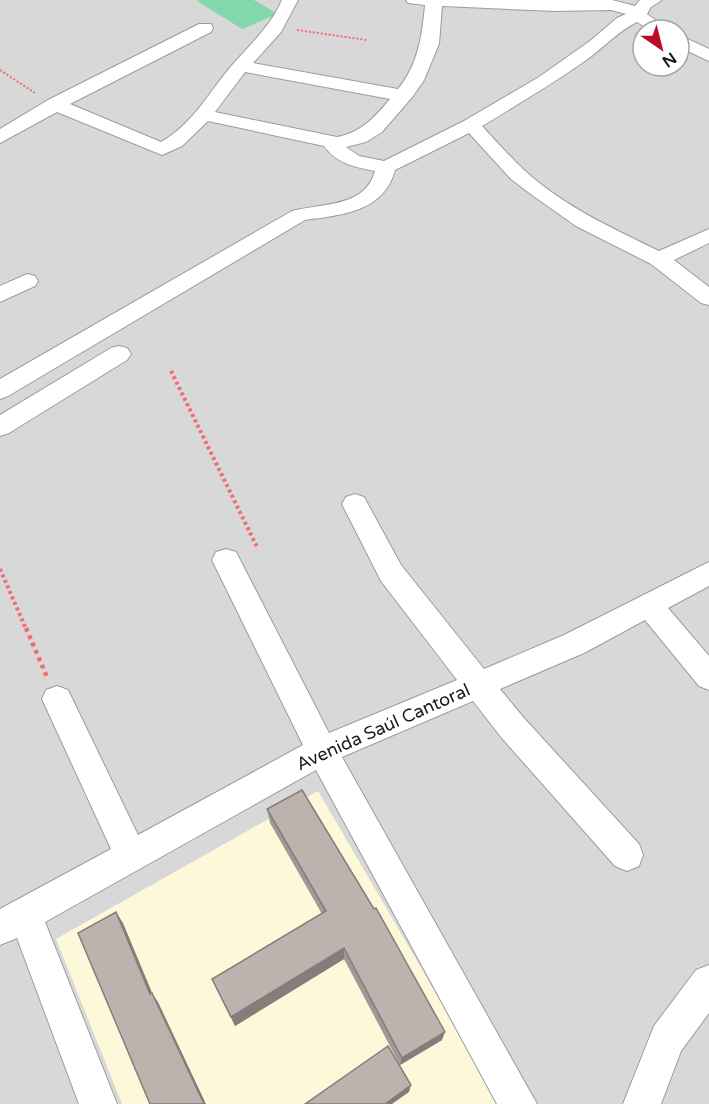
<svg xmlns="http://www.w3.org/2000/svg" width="709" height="1104" viewBox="0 0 709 1104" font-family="'Varela Round',sans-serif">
	<rect width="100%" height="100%" fill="#ece7e1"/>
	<path fill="#d9d8d8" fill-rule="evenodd" d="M0,0H709V1104H0ZM643,30H679V66H643Z"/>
	<path fill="#fdf8d9" d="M318,791L459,1033L507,1104H122L56,939Z"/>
	<path fill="#82d8aa" d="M200,0H254L278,14L242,29L197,1Z"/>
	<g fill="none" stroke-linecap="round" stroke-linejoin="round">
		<defs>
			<g id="minor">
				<path d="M282,0H298L281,32L253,63L398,89C418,65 422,36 425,5L408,3L406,0H612L635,6L640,0H662L651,7L647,14L669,30H650L637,22C618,31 602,49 585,61C552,84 517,105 482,126C496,141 509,156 524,170C563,206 612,228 659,251L709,229V243L674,260L709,287V305L701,303L651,264L576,226L532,195L511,179L469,133L395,170C384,212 341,215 305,220L8,396L0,399V379L292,211C322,203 365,208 375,171C355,167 337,164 324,146L208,121L182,146L162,155L57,112L0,143V129L48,100L199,24H211L213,28L211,32L70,104L161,142C191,125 207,96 228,70C247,47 270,28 282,0ZM442,6L556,11L611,10L626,14L617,18L590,41L539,77L464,121L384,161L359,156L346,147L366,142L382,132L413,96L424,80L439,44ZM245,72L390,99C374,118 362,132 337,137L215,112Z"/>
				<path d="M679,35L709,49V61L679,47Z"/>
				<path d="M27,274L35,276L38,281L35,286L0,302V286Z"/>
				<path d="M119,346L127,348L131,354L127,360L9,433L0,436V415L111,348Z"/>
				<path d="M355,494L364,497L401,565L484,669L564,635L709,562V586L668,608L709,656V690L699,686L645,620L584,653L500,689L523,717L639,844L643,855L639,866L627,871L615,866L501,737L473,701L342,757L537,1104H497L316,770L45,922L117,1104H79L17,938L0,945V909L111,849L42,699L46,690L57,686L68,690L138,835L303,745L212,560L216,552L226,549L236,552L329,733L457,680L381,581L342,504L346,497Z"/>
				<path d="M709,965V1013L681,1051L661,1104H623L654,1026L696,970Z"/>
			</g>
		</defs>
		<use href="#minor" stroke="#9c9c9c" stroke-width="2"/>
		<g stroke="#f16d72" stroke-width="2" stroke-dasharray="2 2" stroke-linecap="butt">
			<path d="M297,30L367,40"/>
			<path d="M0,70L35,93"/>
		</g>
		<g stroke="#f16d72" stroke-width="4" stroke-dasharray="3 3" stroke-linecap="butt">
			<path d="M171,371L258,549"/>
			<path d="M0,569L26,629"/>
		</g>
		<path stroke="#f16d72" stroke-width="4.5" stroke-dasharray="4 4" stroke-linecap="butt" d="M26,628L47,677"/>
		<use href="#minor" fill="#fff" fill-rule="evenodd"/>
	</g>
	<path fill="#a29996" d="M267,809L442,1040L400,1065L344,959L235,1026L212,979L322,914L270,823Z"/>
	<g fill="#847d7a">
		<path d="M116,912L123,923L153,995L158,1002L206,1104H204L150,994Z"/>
		<path d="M344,948V959L235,1026L231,1017Z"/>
		<path d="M445,1032L442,1040L400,1065L402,1058Z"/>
		<path d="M411,1085L409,1092L392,1104H385Z"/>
	</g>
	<g fill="#bcb2ae" stroke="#847d7a" stroke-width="1.5">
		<path d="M302,790L374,909L376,908L445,1032L402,1058L344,948L231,1017L212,979L326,911L267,809Z"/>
		<path d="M116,912L150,994L152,993L204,1104H150L78,933Z"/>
		<path d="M388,1046L411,1085L385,1104H305Z"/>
	</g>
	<g text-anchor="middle" stroke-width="5" stroke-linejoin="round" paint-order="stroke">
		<g font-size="18" fill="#1b1b1b" stroke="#fff">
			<text transform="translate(383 727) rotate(-24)" y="6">Avenida Saúl Cantoral</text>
		</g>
	</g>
	<g transform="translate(661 48) rotate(145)"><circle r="28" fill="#ffffff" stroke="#a4a4a4" stroke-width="1.5"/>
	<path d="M0-4.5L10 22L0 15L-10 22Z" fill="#bb0b25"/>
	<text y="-9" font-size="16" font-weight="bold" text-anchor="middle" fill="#1b1b1b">N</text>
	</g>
</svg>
